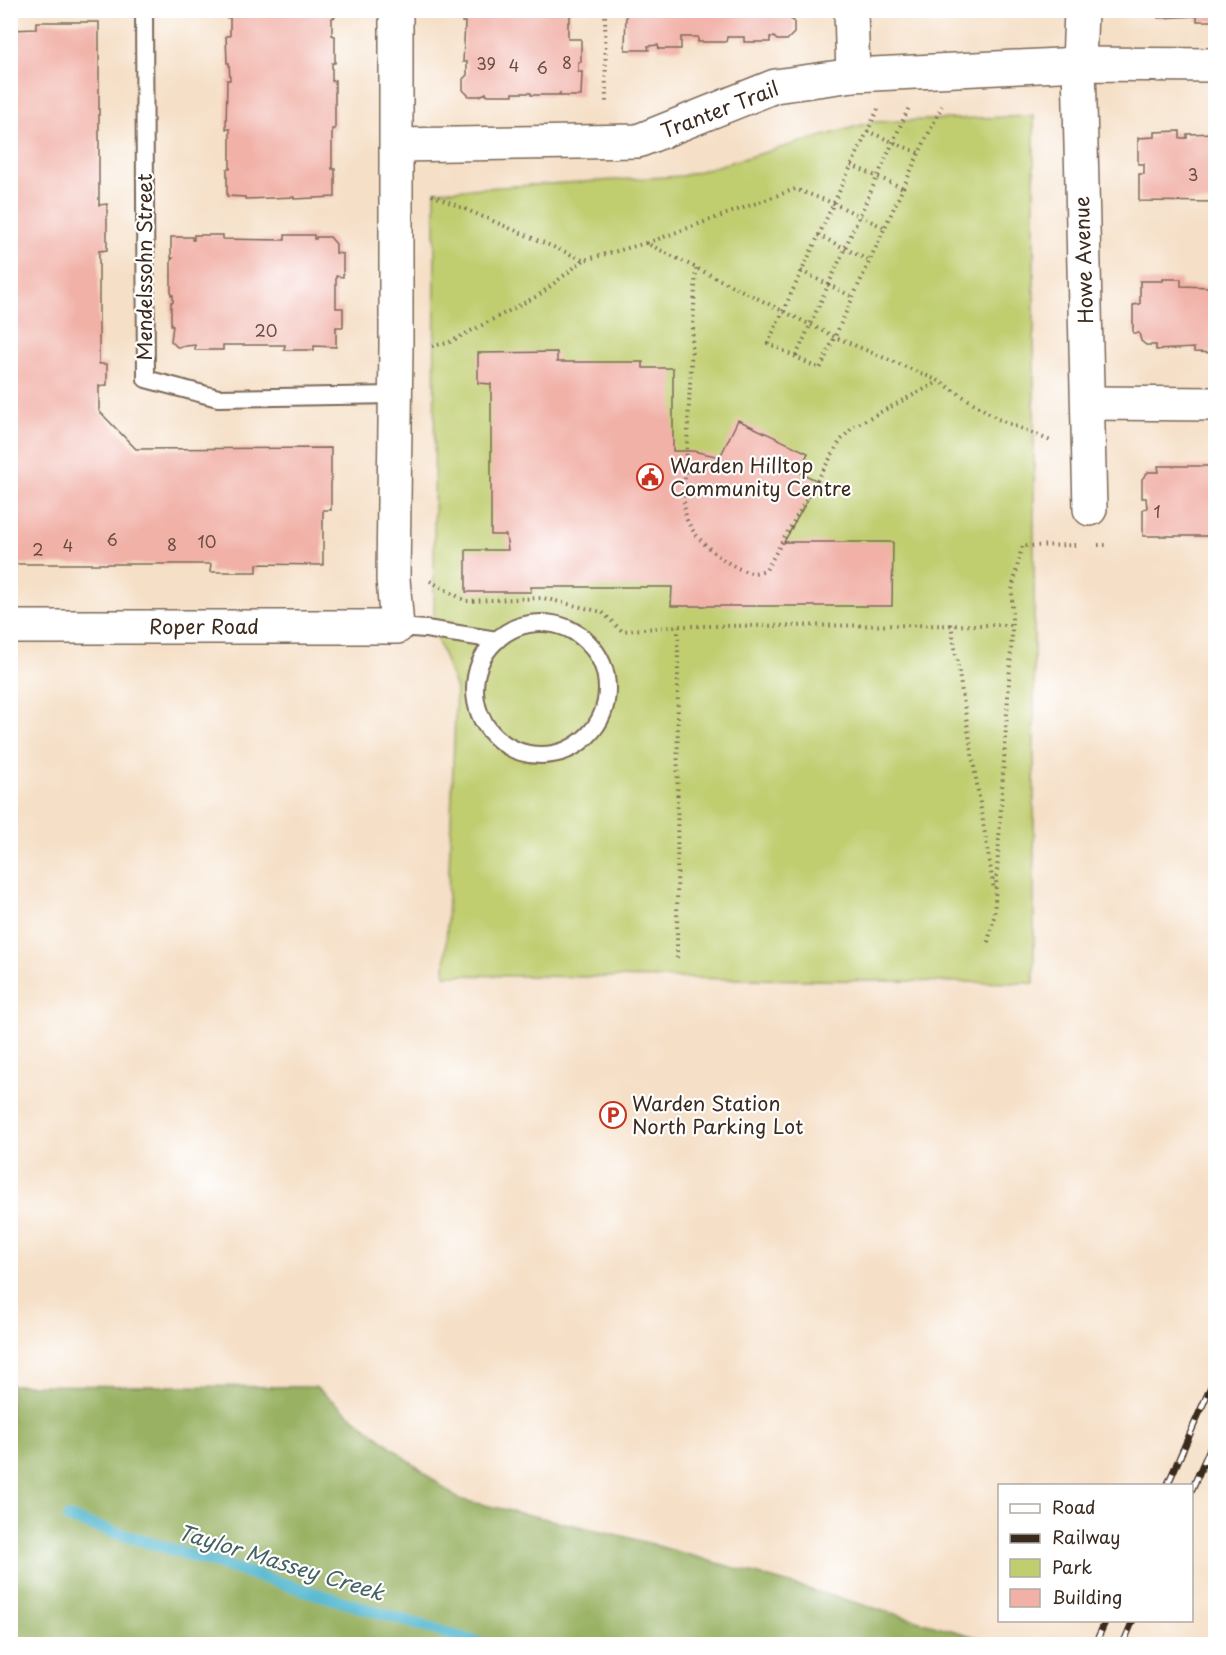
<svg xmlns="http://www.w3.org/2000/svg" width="1226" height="1655" viewBox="0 0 1226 1655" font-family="'Playpen Sans',sans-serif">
	<rect width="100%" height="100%" fill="#fff"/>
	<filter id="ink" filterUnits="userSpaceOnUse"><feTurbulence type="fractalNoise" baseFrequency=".0167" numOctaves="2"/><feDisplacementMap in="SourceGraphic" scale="12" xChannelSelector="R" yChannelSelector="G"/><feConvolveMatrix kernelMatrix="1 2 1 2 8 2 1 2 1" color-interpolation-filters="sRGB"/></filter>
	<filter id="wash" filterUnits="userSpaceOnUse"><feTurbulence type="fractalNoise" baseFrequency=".008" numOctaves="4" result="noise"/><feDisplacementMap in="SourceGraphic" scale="24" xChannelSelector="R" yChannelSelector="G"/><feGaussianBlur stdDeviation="1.35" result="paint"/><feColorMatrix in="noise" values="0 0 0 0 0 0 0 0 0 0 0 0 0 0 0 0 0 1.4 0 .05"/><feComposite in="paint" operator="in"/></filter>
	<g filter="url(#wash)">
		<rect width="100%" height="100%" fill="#f5dfc6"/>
		<path fill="#c0ce70" stroke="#7e7c47" stroke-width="1.5" d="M1034,116V983L445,975L456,689L434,631L435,191L682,176L872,122Z"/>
		<path fill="#98b162" stroke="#6a6e40" stroke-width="1.5" d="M11,1385L315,1387L458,1499L623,1536L1000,1644H11Z"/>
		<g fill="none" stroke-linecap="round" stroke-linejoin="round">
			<path stroke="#4fb6ce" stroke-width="12" d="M68,1518L482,1644"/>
		</g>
		<g id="blocks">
			<g fill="#f1b1a7">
				<path d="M227,10H335V17L332,18V35L335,36V63H332V81L335,80V129H332V169H335V197L294,199V197L245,199V197L227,196V169H230V129H226L227,80H230L229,63H227L226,36H230V17L227,18Z"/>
				<path d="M462,10H570V22H568V39H581V62H578V72H582L581,96H560V93L558,95H531V93H513V95H486V93L480,96H469L463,90V79L467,75V62H463L465,22H462Z"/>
				<path d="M626,10H790V19L794,21V33L787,40H777L774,37H770V42H744V37H727L726,42H698V37H681V49H659L658,45L648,46L649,50H625Z"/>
				<path d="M1158,10H1216V21H1197V16L1158,18Z"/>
				<path d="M36,22H99V205L107,204V250L99,251V364H107V385L99,386V411L136,449L331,448V510H323V565L257,564V572H210L211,564H10V30L36,29Z"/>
				<path d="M1180,131V138H1187V134L1216,133V202L1139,201V174H1144V164H1138V138L1155,137V132Z"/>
				<path d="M194,235H223V239L285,240V235H314V239H316V237H330L336,244V253L343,254V277L336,276V308H343V327H336V347L314,346V350H284L285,345H223V350H195V345L177,347L171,341L173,325H171V302H173V295H171V260L173,258H171V237H192V240H194Z"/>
				<path d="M1163,279H1181V286L1210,287V279H1216V353L1194,352V348L1156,350V345H1146L1141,341L1139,333H1133V305L1140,304V281H1163Z"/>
				<path d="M557,352V362H643V368H673V451H693L720,457L738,420L808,453L799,472L818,481L784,542H893L892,606H671L672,587H531V592H466V550H508L506,535H491V384L478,383V353Z"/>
				<path d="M1158,466H1216V536H1143V509L1147,508L1146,498H1142V479L1148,472H1159Z"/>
			</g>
		</g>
	</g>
	<g filter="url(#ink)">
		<use href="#blocks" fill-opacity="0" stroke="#7c6959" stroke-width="1.5"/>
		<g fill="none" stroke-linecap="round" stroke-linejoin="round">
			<defs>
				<g id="lane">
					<path d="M144,10L146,379L218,398L396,395"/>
					<circle cx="541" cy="689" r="66"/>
					<path d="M397,627L426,629L497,640"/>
				</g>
				<g id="street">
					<path d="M851,10L853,75"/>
					<path d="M1081,10L1079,64L1090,509"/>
					<path d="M397,145L638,141L775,86L853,75L1079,64L1216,65"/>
					<path d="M1088,403L1216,404"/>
					<path d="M10,627H397L393,579L396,347V10"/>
				</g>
			</defs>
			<use href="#lane" stroke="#7c6959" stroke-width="20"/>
			<use href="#street" stroke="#7c6959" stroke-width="36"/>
			<g stroke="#7c6959" stroke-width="4" stroke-dasharray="1.5 4.5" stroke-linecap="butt">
				<path d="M605,10L606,106"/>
				<path d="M878,109L768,343L820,369L919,153L942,106"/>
				<path d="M867,131L919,153"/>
				<path d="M851,165L903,188"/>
				<path d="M432,195L584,260L646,243L835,337L939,381L998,419L1051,441"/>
				<path d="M818,235L870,261"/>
				<path d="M647,243L795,189L833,203L885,228"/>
				<path d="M696,268L684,501C685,509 685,518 689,524C699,543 730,569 752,573C756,573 762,571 766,570L840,441L854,426L938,382"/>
				<path d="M801,271L853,297"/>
				<path d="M432,346L448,343L539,295L584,260"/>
				<path d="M796,356L909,107"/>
				<path d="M1098,545H1109"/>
				<path d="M430,581L466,601L543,598L602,612L622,631L678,626L1012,625"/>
				<path d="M951,624L994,890"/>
				<path d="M988,942L994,917L1012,634V590L1022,546L1079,545"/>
				<path d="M677,958L678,626"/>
			</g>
			<use href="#lane" stroke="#fff" stroke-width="16"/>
			<use href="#street" stroke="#fff" stroke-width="33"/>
			<defs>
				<g id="rail">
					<path d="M1167,1486L1216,1375"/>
					<path d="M1192,1489L1216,1435"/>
					<path d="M1095,1644L1106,1620"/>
					<path d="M1123,1644L1133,1620"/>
				</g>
			</defs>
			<use href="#rail" stroke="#3b2a1e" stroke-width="7"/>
			<use href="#rail" stroke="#fff" stroke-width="4.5" stroke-dasharray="14" stroke-linecap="butt"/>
		</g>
	</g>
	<defs>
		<symbol id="civic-ring" viewBox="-11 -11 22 22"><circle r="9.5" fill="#fff" stroke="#c8321e" stroke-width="1.5"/><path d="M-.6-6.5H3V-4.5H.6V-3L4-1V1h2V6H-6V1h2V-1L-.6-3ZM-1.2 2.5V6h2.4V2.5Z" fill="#c8321e"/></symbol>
		<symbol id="parking-ring" viewBox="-11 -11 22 22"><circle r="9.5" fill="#fff" stroke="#c8321e" stroke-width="1.5"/><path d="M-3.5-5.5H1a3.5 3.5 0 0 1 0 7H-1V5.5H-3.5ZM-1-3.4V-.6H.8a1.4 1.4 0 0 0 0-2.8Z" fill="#c8321e"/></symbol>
	</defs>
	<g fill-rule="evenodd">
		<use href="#civic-ring" x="635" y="462" width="30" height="30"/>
		<use href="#parking-ring" x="598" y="1100" width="30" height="30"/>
	</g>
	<g text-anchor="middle" stroke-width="4.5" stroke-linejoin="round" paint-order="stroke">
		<g font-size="16" fill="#684c40">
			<text x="567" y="69">8</text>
			<text x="486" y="70">39</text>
			<text x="514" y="72">4</text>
			<text x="542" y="74">6</text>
			<text x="1193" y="181">3</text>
			<text x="266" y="337">20</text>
			<text x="1157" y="518">1</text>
			<text x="112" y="546">6</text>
			<text x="207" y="548">10</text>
			<text x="172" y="551">8</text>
			<text x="68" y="552">4</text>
			<text x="38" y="556">2</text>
		</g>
		<g font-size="20" fill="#3b2a1e" stroke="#fff">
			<text transform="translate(720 110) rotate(-21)" y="7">Tranter Trail</text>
			<text transform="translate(1084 260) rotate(-92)" y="7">Howe Avenue</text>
			<text transform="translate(145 267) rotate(-90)" y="7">Mendelssohn Street</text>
			<text x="204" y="634">Roper Road</text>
		</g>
		<g font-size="20" fill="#3b2a1e" stroke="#fff" text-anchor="start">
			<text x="670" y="473">Warden Hilltop<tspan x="670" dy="23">Community Centre</tspan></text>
			<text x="632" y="1111">Warden Station<tspan x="632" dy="23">North Parking Lot</tspan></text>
		</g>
		<g font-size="21" font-style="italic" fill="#436264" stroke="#fff">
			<text transform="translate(281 1563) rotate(17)" y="7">Taylor Massey Creek</text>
		</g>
	</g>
	<rect width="1226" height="1655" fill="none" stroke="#fff" stroke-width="36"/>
	<rect x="998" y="1484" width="195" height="138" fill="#ffffff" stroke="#b1aaa5" stroke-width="1.5"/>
	<rect x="1010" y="1504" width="30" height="9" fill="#ffffff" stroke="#b1aaa5" stroke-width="1.5"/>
	<text x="1052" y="1514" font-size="18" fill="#3b2a1e">Road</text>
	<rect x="1010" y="1534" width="30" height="9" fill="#3b2a1e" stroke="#b1aaa5" stroke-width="1.5"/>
	<text x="1052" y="1544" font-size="18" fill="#3b2a1e">Railway</text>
	<rect x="1010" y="1559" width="30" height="18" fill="#c0ce70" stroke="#b1aaa5" stroke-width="1.5"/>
	<text x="1052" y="1574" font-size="18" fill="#3b2a1e">Park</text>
	<rect x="1010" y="1589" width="30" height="18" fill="#f1b1a7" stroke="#b1aaa5" stroke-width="1.5"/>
	<text x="1052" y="1604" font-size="18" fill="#3b2a1e">Building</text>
</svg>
